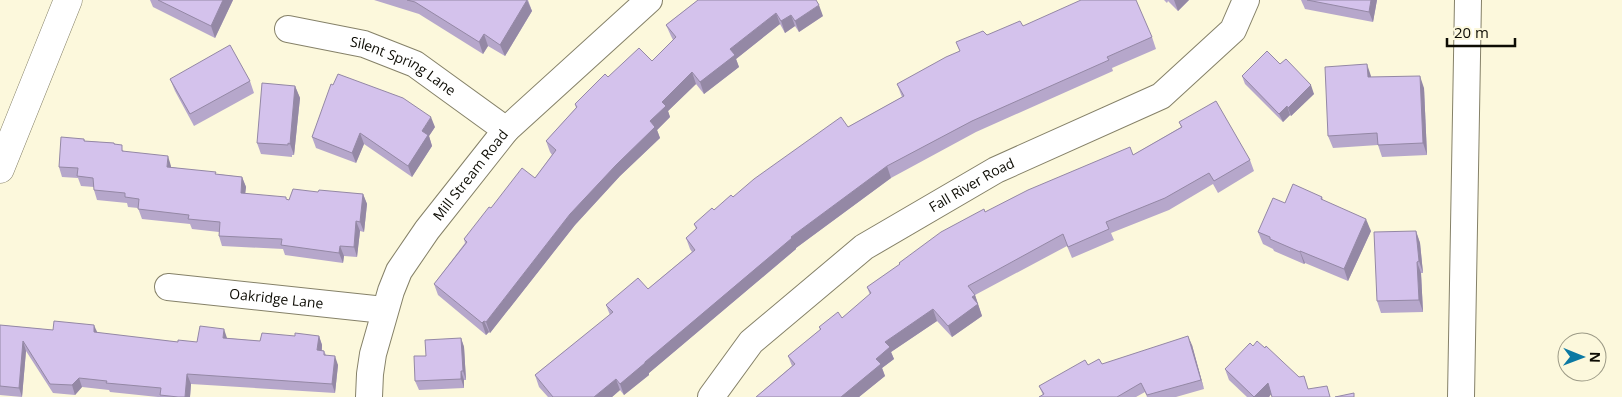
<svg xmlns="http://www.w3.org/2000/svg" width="1622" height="397" viewBox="0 0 1622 397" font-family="'Open Sans',sans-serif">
	<rect width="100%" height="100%" fill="#fcf8dc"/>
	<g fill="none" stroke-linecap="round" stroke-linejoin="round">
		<defs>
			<g id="minor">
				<path id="s1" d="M288,29L364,44L415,64L506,130"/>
				<path id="s2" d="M168,287L384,310"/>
				<path id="s3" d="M369,397L370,374L373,354L391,291L399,271L427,230L506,130L649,0"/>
				<path id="s4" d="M711,397L751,342L864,247L996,170L1161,96L1233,30L1246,0"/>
				<path d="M1461,397L1468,0"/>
			</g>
			<path id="tertiary" d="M0,169L68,0"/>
		</defs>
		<use href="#minor" stroke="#858168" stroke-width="28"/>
		<use href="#tertiary" stroke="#858168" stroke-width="29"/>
		<use href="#minor" stroke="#fff" stroke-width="26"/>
		<use href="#tertiary" stroke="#fff" stroke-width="28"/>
	</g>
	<g fill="#b6a7cb">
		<path d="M150,0H233L215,38L153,7Z"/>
		<path d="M374,0H528L532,11L505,56L488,46L483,54L419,14Z"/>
		<path d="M698,0L823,16L799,32L795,26L785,33L780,24L736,59L739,67L704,94L696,84L668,111L670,117L657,130L660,138L620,176L575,225L490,333L489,332L486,335L438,295L434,284L465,243L464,239L491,208L535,178L552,155L550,152L546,141L576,108L575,104L608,77L652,61L673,40L671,36L666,25Z"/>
		<path d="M1164,0H1189L1178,11L1168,1L1167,3Z"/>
		<path d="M1301,0H1377L1373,22L1305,9Z"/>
		<path d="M1023,26L1152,37L1156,49L1112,68L1113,71L976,132L891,178L796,248V249L649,373V375L624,395L620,390L612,397H548L539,387L535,375L610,315L606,305L648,289L692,252L690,249L686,238L696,229L694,224L733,197L848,127L902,97L897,84L960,51L987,35Z"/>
		<path d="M1280,64L1314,94L1291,116L1290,115L1283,122L1245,84L1242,76Z"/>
		<path d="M1371,77L1424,88L1427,155L1382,157L1378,145L1333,148L1328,136Z"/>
		<path d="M170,79L250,81L254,93L194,126L175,91Z"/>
		<path d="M295,86L300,98L294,155H292V157L261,154L257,143Z"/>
		<path d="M1179,122L1250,160L1254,171L1218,193L1213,184L1169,210L1111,233L1114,240L1072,258L1067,246L975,295L982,316L952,337L937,321L891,352L894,359L882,368L885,376L859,397H756L792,366L788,356L820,330L819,327L842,318L870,295L867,287L900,265L899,263L985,212L1133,155L1181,127Z"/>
		<path d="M435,127L429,136L432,146L412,177L364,144L356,163L316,148L312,137Z"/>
		<path d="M84,139L85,141L114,143L115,144L125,152L171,166V167L217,174L242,177L246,187L245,194L289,200L318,192L363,194L367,204L364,232L360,231L357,257L344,256L343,263L285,255L283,249L222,246L219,236V232L192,229L190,224L142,219L138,208L128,207L127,203L97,200L94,190V187L81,186L78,178L62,177L59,167Z"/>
		<path d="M1322,197L1323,200L1371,231L1348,281L1305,263L1304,264L1274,251L1273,249L1263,244L1258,232L1285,203Z"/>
		<path d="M1416,231L1420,243L1423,273H1421L1423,312L1381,313L1377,301Z"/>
		<path d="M0,325L53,330L97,333L178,342H197L227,338L260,341L295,336H319L322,345V350L324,351L326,355L338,365L335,393L191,384L190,397H158L110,392L109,390L82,387L75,395L53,393L26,351L22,397L0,395Z"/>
		<path d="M461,338L464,347L466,380H464V388L419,390L415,381L426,356Z"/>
		<path d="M1192,345L1204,389L1176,397H1147L1145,392L1136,397H1039L1043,395L1039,386L1088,365L1102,364Z"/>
		<path d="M1225,369L1271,394L1269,397H1247L1229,380Z"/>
	</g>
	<g fill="#9488a5">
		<path d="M223,0H233L215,38L211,26Z"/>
		<path d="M527,0L532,11L505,56L500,45Z"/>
		<path d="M1174,0H1189L1178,11Z"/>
		<path d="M1371,0H1377L1373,22L1369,12Z"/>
		<path d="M819,5L823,16L799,32L795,21Z"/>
		<path d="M776,13L780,24L736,59L739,67L704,94L700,82L730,49Z"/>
		<path d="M791,15L795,26L785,33L781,21Z"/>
		<path d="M484,34L488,46L483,54L479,42Z"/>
		<path d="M1367,64L1371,76L1372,89L1368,77Z"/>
		<path d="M692,72L696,84L668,111L670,117L657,130L660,138L620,176L575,225L490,333L486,322L570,214L650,121L662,102Z"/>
		<path d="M1420,76L1424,88L1427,155L1423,143Z"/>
		<path d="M1311,85L1314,94L1291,116L1288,108Z"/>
		<path d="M295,86L300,98L294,155L290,144Z"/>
		<path d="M1287,106L1290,115L1283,122L1279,114Z"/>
		<path d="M431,117L435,127L429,136L432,146L412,177L408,166L422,131Z"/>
		<path d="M360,133L364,144L356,163L352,153Z"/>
		<path d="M168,156L171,166L170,177L167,167Z"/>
		<path d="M887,166L891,178L796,248V249L649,373V375L624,395L620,384L645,362L791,237Z"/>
		<path d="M242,177L246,187L244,203L241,193Z"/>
		<path d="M363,194L367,204L364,232L360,222Z"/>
		<path d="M1366,219L1371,231L1348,281L1344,269Z"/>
		<path d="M356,221L360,231L357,257L354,247Z"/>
		<path d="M1416,231L1420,243L1423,273L1419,261Z"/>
		<path d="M340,246L344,256L343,263L339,253Z"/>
		<path d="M1300,251L1305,263L1304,264L1300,252Z"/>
		<path d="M1417,262L1421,273L1423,312L1419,300Z"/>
		<path d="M975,295L982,316L952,337L948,326L972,297Z"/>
		<path d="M933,309L937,321L891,352L894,359L882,368L885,376L859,397H841L876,359L885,342Z"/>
		<path d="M484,321L489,332L486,335L482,323Z"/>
		<path d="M94,325L98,334L94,332Z"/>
		<path d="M224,329L227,338L226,347L223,338Z"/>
		<path d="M319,336L322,345L321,359L317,350Z"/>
		<path d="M1188,336L1192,345L1204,389L1201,380Z"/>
		<path d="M461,338L464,347L466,380L463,371Z"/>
		<path d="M23,341L26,351L22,397L19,388Z"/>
		<path d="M335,356L338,365L335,393L332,384Z"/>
		<path d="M461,371L464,380V388L461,379Z"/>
		<path d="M187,374L191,384L190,397H185Z"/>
		<path d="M79,378L82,387L75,395L72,385Z"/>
		<path d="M616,379L620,390L612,397H594Z"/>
		<path d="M1268,383L1272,393L1269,397H1254Z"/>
	</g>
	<g fill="#d4c2ec" stroke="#9488a5">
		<path d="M158,0H223L211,26Z"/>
		<path d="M407,0H527L500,45L484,34L479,42L415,2Z"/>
		<path d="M698,0H816L819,5L795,21L791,15L781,21L776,13L730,49L735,55L700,82L692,72L662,102L666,106L650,121L655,127L616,165L570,214L486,322L484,321L482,323L434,284L467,242L464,239L489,207L491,208L522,168L535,178L556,150L546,141L577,107L575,104L605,74L608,77L639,48L652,61L676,37L666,25Z"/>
		<path d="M1081,0H1136L1152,37L1107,57L1109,60L972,121L887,166L791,237L792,238L645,362V363L620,384L616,379L594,397H553L535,375L613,312L606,305L638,278L648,289L695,250L686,238L697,228L694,224L712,208L714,210L731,195L733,197L754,179L841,117L848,127L904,96L897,84L946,57L960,51L956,42L983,31L987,35L1020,21L1023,26Z"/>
		<path d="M1307,0H1371L1369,12Z"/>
		<path d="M230,45L250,81L190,114L170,79Z"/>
		<path d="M1267,51L1280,64L1286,59L1311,85L1288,108L1287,106L1279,114L1242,76Z"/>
		<path d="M1367,64L1368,77L1420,76L1423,143L1378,145L1377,133L1328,136L1325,67Z"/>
		<path d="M338,74L403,98L431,117L422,131L428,135L408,166L360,133L352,153L312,137L331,84L333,85Z"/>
		<path d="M262,83L295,86L290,144L288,143V145L257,143Z"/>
		<path d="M1216,101L1250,160L1214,181L1209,173L1165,198L1106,222L1109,229L1068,247L1063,234L968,286L975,295L972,297L978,304L948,326L933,309L885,342L890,347L876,359L881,364L841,397H756L795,364L788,356L821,329L819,327L838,312L842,318L871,293L867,287L900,264L899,263L941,232L984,209L985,212L1028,190L1130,147L1133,155L1182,127L1179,122Z"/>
		<path d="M61,137L84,139V141L114,143V144L122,145V151L168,156L167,167L216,172L215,174L242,177L241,193L286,197V199L289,200L293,189L318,192L319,190L363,194L360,222L356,221L354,247L340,246L339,253L281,245L282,239L219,236L220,222L188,219L189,215L138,209L139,199L125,197V193L94,190L93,178L77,176L78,168L59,167Z"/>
		<path d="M1293,184L1322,197L1321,199L1366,219L1344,269L1300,251V252L1270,239V237L1258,232L1273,198L1285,203Z"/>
		<path d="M1416,231L1419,261L1417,262L1419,300L1377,301L1374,232Z"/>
		<path d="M54,321L94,325V332L178,342V340L197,342L200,326L224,329L223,338L260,341L262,333L295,336V333L319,336L317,350L324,351V355L335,356L332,384L187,374L185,397H178L160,395L161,388L106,383L107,381L79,378L72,385L50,384L23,341L19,388L0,386V325L53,330Z"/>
		<path d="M1188,336L1201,380L1147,395L1141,383L1117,397H1039L1044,394L1039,386L1085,360L1088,365L1099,359L1102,364Z"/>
		<path d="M461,338L463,371H461V379L415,381L414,356H426L425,340Z"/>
		<path d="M1257,341L1265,348L1266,346L1299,377L1304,376L1308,389L1327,386L1330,397H1272L1268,383L1254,397L1225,369L1250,343L1253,346Z"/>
		<path d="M1354,393V397H1335Z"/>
	</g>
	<g text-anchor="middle" stroke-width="4" stroke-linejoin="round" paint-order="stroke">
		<g font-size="14" fill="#0d0c04" stroke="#fcf8dc">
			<text dy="5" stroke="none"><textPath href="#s1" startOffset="122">Silent Spring Lane</textPath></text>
			<text dy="5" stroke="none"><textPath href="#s3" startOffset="250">Mill Stream Road</textPath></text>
			<text dy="5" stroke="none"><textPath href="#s4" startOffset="340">Fall River Road</textPath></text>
			<text dy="5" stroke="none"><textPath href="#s2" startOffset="109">Oakridge Lane</textPath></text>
		</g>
	</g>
	<g transform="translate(1582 357) rotate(91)"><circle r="24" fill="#fcf8dc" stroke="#9c9a86"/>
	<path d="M0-4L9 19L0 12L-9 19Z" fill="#0c79a3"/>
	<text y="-8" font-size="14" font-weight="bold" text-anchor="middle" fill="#0d0c04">N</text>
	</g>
	<path d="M1447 38v8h68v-8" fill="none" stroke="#0d0c04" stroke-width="2.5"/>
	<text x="1454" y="38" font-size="15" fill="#0d0c04" stroke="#fcf8dc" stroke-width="4" paint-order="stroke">20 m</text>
</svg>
